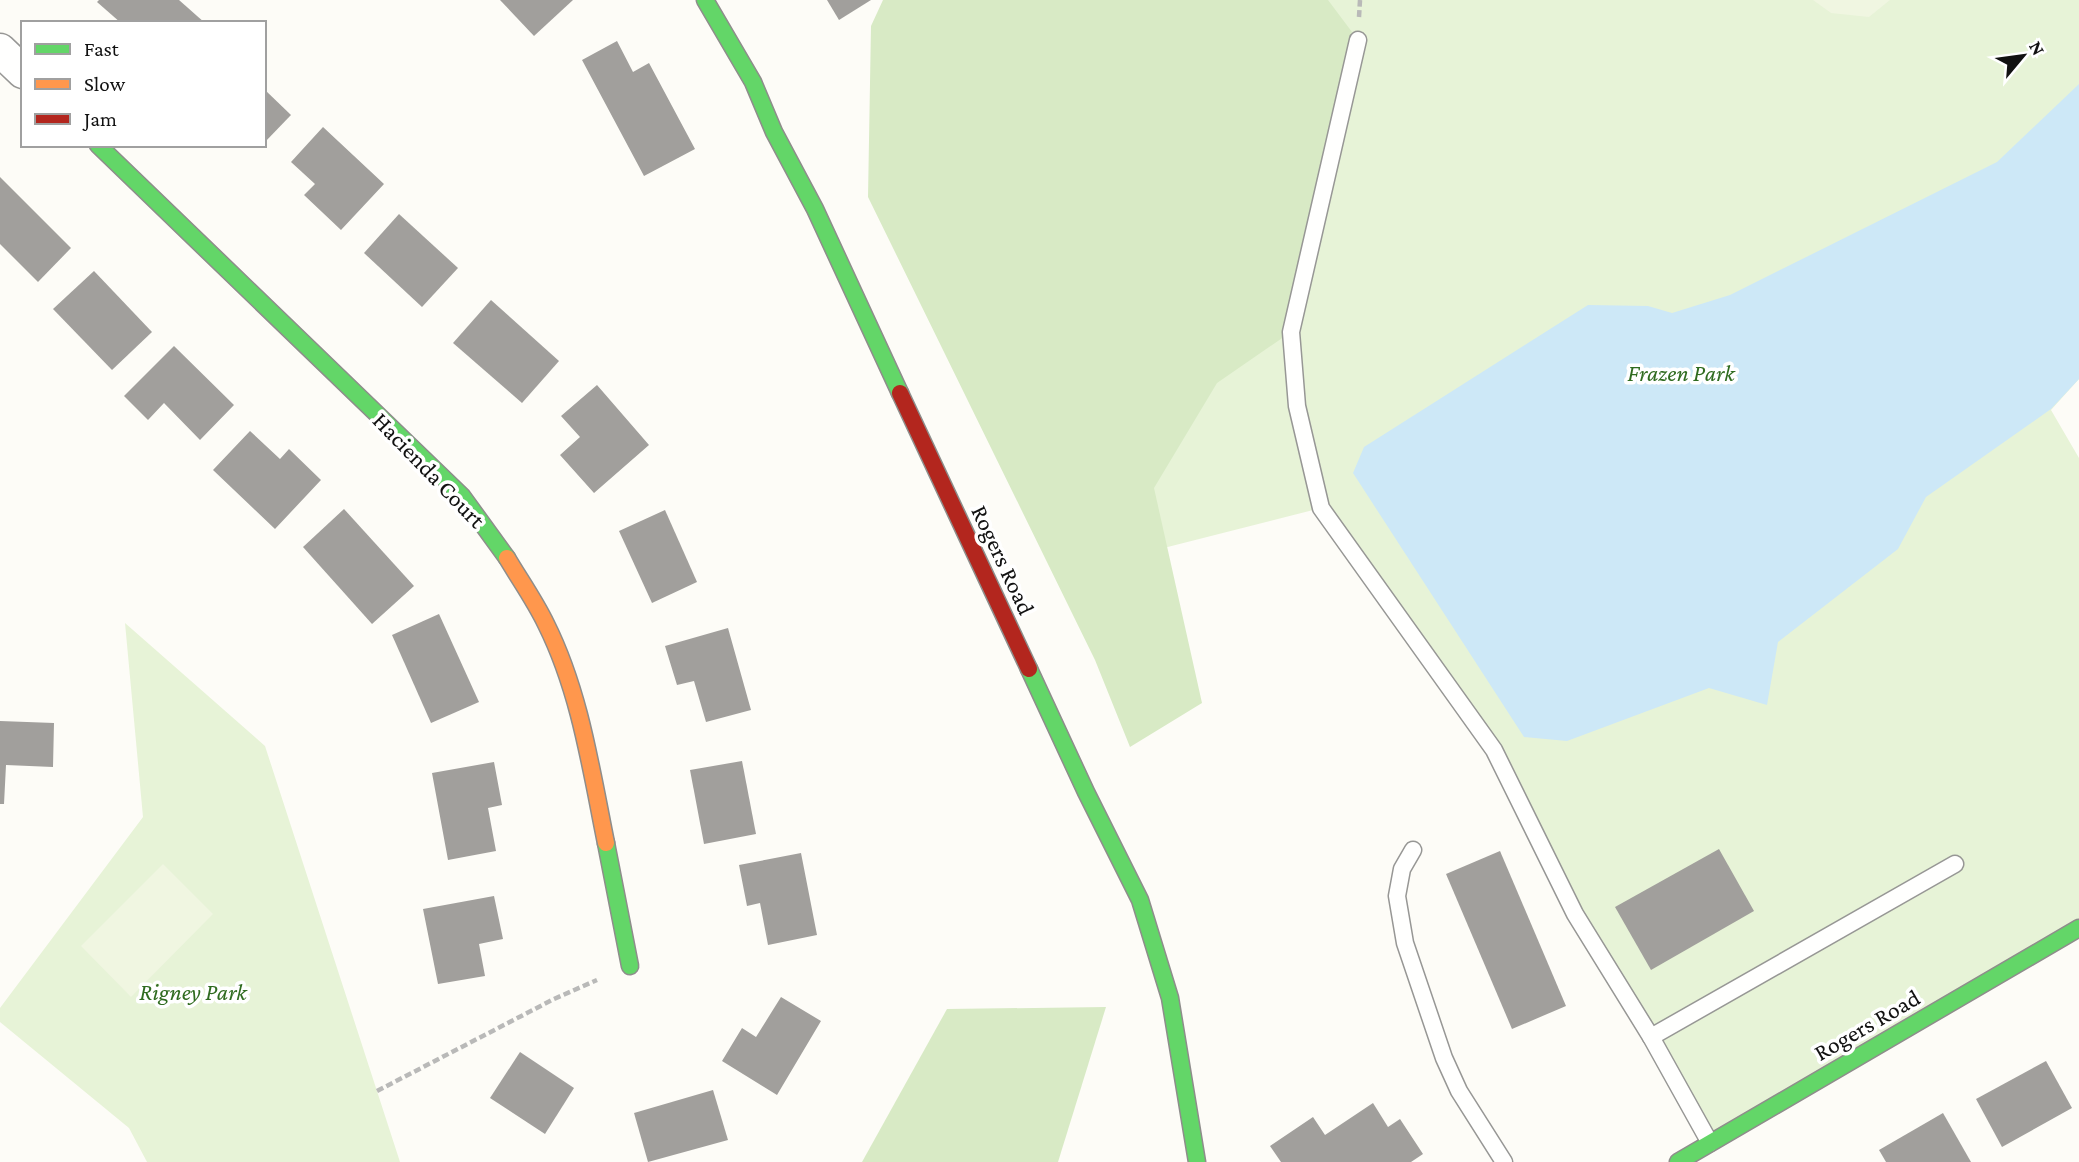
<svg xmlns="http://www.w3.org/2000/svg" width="2079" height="1162" viewBox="0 0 2079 1162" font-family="'Crimson Pro',serif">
	<rect width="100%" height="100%" fill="#fdfcf7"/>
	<g fill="#e7f3d7">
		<path d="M964,0H2079V379L2051,410L2079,458V928L1710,1143L1494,750L1321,508L1148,552Z"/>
		<path d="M125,623L265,746L400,1162H147L129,1128L0,1022V1008L143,817Z"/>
	</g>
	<g fill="#d8eac5">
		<path d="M883,0H1328L1358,40L1291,332L1217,383L1154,488L1202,703L1130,747L1095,660L868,197L871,26Z"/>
		<path d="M1106,1007L1058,1162H862L947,1009Z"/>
	</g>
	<g fill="#f0f6e1">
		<path d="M1813,0H1890L1869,17L1831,13Z"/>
		<path d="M163,864L213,914L131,997L81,946Z"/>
	</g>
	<path fill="#cde8f7" d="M2079,84V379L2051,409L1926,497L1898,549L1778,642L1767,705L1709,688L1567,741L1524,737L1353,473L1364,447L1588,305L1648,306L1672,313L1730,295L1997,162Z"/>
	<g fill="#a19f9c">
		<path d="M99,0H179L205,23H121L97,2Z"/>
		<path d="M500,0H573L534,36Z"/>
		<path d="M827,0H871L839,20Z"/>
		<path d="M617,41L633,72L649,63L695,149L644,176L582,60Z"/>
		<path d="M264,89L291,115L264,143Z"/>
		<path d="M323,127L384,184L341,230L304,195L315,184L291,162Z"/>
		<path d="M0,177L71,248L38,282L0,244Z"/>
		<path d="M399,214L458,268L422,307L364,253Z"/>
		<path d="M94,271L152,332L112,370L53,309Z"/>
		<path d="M491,300L559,361L522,403L453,343Z"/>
		<path d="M174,346L234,405L200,440L164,403L148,420L124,396Z"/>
		<path d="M597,385L649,445L594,493L560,455L580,437L561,416Z"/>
		<path d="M250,431L280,459L289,449L321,480L275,529L213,470Z"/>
		<path d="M344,509L414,586L372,624L303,547Z"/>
		<path d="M665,510L697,582L652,603L619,531Z"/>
		<path d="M439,614L479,702L431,723L392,635Z"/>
		<path d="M728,628L751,710L706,722L694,681L677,685L665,646Z"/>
		<path d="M0,721L54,723L53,767L6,765L4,804H0Z"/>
		<path d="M742,761L756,834L704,844L690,770Z"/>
		<path d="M494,762L502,805L488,808L496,851L448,860L432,773Z"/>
		<path d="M1719,849L1754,911L1651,970L1615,907Z"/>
		<path d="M1500,851L1566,1006L1512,1029L1446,874Z"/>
		<path d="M801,853L817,935L768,945L760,903L747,906L739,865Z"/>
		<path d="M494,896L503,939L479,944L485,976L438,984L423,909Z"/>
		<path d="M781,997L821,1021L777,1095L722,1061L742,1028L756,1037Z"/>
		<path d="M520,1052L574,1088L545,1134L490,1098Z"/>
		<path d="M2046,1061L2072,1108L2002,1147L1976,1099Z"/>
		<path d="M713,1090L728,1140L648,1162L634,1113Z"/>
		<path d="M1373,1103L1388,1127L1400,1119L1423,1154L1411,1162H1281L1270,1146L1313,1117L1325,1135Z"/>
		<path d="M1943,1113L1971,1162H1886L1879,1150Z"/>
	</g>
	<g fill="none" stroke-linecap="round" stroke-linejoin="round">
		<defs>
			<g id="lane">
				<path d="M1358,40L1291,332L1297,406L1321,508L1494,750L1575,914L1651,1037L1710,1143"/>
				<path d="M1413,850L1402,869L1397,896L1405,943L1444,1058L1459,1091L1504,1162"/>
				<path d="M1651,1037L1955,864"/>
			</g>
			<path id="street" d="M0,50L23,72"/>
			<g id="fast">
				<path d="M705,0L753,82L774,132L815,209L900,393"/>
				<path d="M98,145L462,496L507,558"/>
				<path d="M1029,669L1086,792L1140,900L1170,998L1197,1162"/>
				<path d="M606,843L630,966"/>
				<path d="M1678,1162L2079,928"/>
			</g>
			<path id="slow" d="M507,558C520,580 535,601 546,624C580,692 591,769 606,843"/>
			<path id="jam" d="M900,393L1029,669"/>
		</defs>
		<use href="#lane" stroke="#979795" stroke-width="19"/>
		<use href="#street" stroke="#979795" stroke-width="35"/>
		<use href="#fast" stroke="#8e8d8b" stroke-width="19"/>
		<use href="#slow" stroke="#8e8d8b" stroke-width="19"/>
		<use href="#jam" stroke="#8e8d8b" stroke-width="19"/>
		<g stroke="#b9b9b8" stroke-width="4.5" stroke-dasharray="7 3.5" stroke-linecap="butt">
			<path d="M1359,17L1360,0"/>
			<path d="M377,1091L554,999L597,980"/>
		</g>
		<use href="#lane" stroke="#fffffe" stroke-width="16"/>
		<use href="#street" stroke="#fffffe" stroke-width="32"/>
		<use href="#fast" stroke="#63d668" stroke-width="16"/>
		<use href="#slow" stroke="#ff974d" stroke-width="16"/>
		<use href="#jam" stroke="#b3261e" stroke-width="16"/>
	</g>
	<g text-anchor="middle" stroke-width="7" stroke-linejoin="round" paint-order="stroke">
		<g font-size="24" font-style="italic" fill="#2f6b1f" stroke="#fff">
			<text x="1681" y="381">Frazen Park</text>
			<text x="193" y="1000">Rigney Park</text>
		</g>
		<g font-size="24" fill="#111" stroke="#fff">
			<text transform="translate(429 470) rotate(46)" y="8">Hacienda Court</text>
			<text transform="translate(1003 560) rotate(65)" y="8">Rogers Road</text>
			<text transform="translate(1867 1025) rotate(-30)" y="8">Rogers Road</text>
		</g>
	</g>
	<rect x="21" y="21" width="245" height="126" fill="#ffffff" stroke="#a0a0a0" stroke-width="2"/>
	<rect x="35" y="44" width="35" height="10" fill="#63d668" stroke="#a0a0a0" stroke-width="2"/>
	<text x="84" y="56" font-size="21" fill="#111111">Fast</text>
	<rect x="35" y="79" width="35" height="10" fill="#ff974d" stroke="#a0a0a0" stroke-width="2"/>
	<text x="84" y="91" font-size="21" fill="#111111">Slow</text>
	<rect x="35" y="114" width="35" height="10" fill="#b3261e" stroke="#a0a0a0" stroke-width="2"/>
	<text x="84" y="126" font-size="21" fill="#111111">Jam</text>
	<g transform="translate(2023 56) rotate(61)" stroke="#ffffff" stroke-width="5" paint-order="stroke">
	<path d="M0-5L12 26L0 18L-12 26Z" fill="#111111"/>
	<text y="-10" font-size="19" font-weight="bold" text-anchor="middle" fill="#111111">N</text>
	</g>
</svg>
